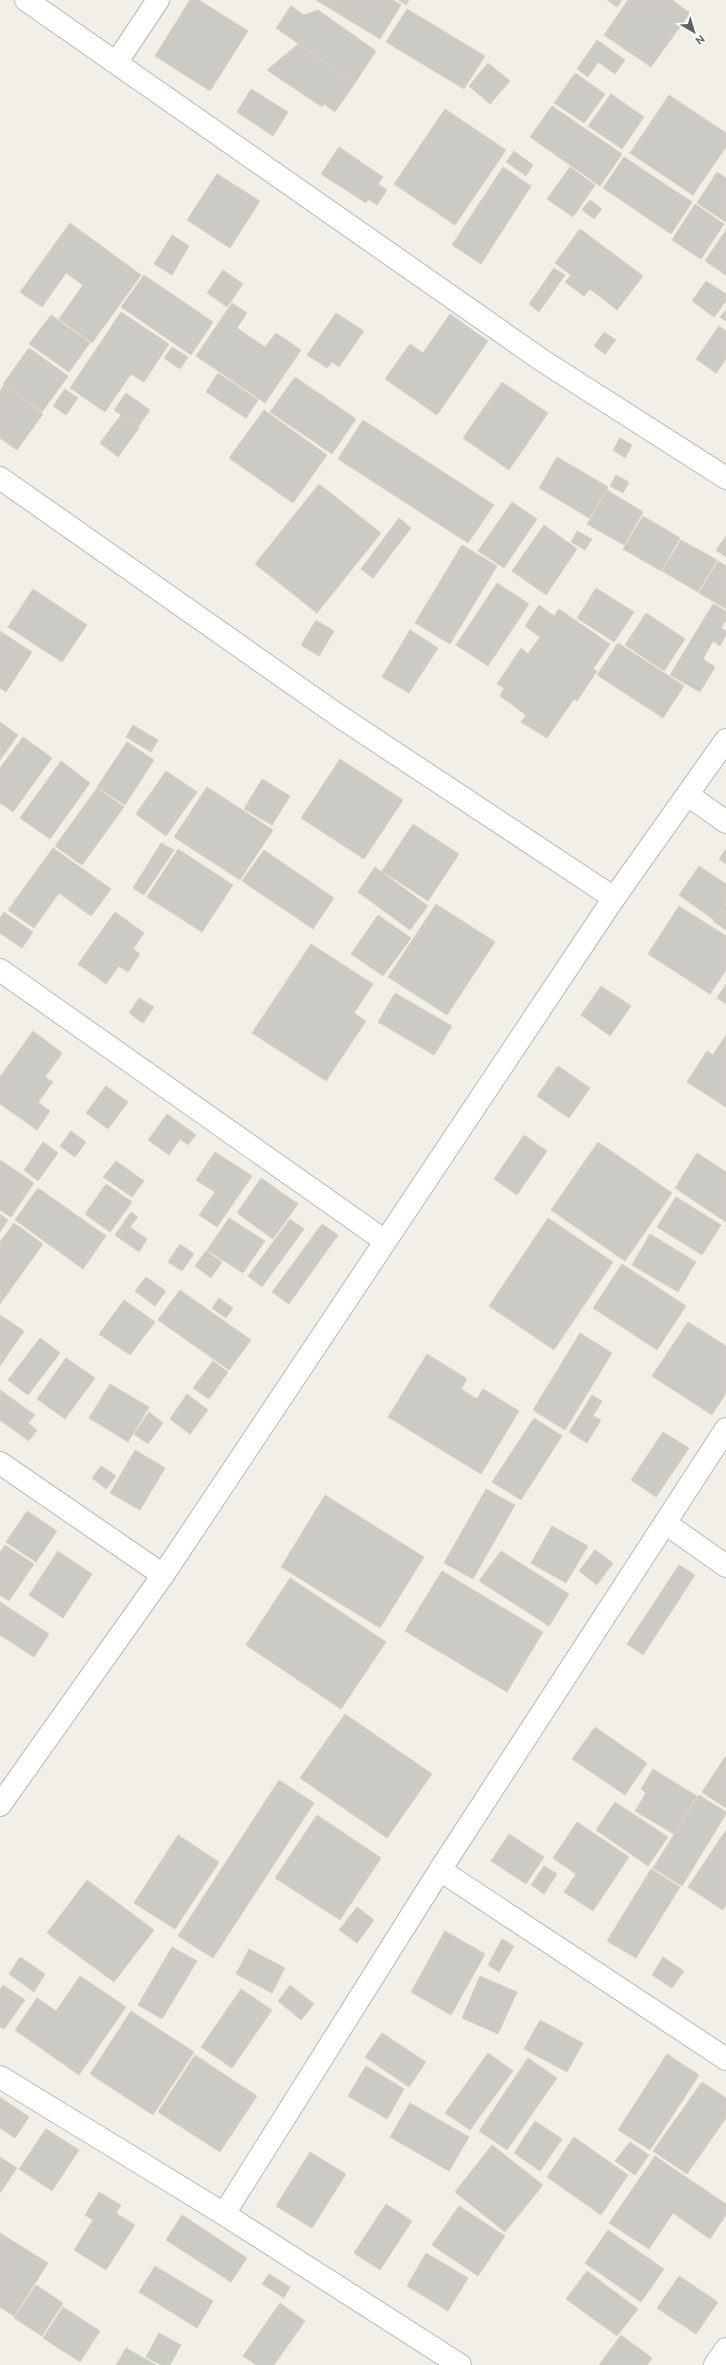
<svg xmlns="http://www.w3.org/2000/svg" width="726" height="2365" viewBox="0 0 726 2365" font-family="Ubuntu,sans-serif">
	<rect width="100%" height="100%" fill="#f1efe8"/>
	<g fill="#cccac5" stroke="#d6d1c6">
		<path d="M190,0H199L248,31L210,91L155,56Z"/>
		<path d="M316,0H393L401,5L380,39Z"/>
		<path d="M398,0H409L406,5Z"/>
		<path d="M607,0H622L617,7Z"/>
		<path d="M628,0H672L690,13L651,67L604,35Z"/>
		<path d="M291,6L304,15L318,10L376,51L355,83L276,28Z"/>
		<path d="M407,9L485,56L464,89L386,42Z"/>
		<path d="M597,40L625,60L615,74L598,62L588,77L577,69Z"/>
		<path d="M298,44L355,83L335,112L324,104L322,107L267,70Z"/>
		<path d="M488,63L510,81L490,104L469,86Z"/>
		<path d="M575,73L605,94L584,123L554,103Z"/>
		<path d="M251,89L288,112L273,136L237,112Z"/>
		<path d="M611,94L644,117L622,149L588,126Z"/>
		<path d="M669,95L726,133V147L693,195L630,153Z"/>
		<path d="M552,106L622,154L600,186L530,137Z"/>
		<path d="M445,109L506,150L455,225L394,184Z"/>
		<path d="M339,147L383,177L378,184L387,190L377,205L368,199L366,203L321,174Z"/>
		<path d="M514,151L533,165L526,176L506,162Z"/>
		<path d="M624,157L692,202L671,234L603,188Z"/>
		<path d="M503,167L531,186L481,264L452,245Z"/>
		<path d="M570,167L595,185L573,217L547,199Z"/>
		<path d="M717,172L726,178V222L697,203Z"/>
		<path d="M217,174L260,201L230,248L187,220Z"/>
		<path d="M590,200L602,209L594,219L582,210Z"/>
		<path d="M695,204L724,224L701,259L672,240Z"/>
		<path d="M70,223L141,275L92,343L59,319L83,285L66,273L42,307L20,292Z"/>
		<path d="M580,229L643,276L617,310L590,289L584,296L565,282L571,275L555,263Z"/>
		<path d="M726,230V275L705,261Z"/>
		<path d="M172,235L189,246L172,275L154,264Z"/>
		<path d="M554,268L565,275L539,312L529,304Z"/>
		<path d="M223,270L243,284L227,307L207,293Z"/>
		<path d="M144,275L213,322L191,355L121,307Z"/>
		<path d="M706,281L726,294V301L714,317L692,301Z"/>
		<path d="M232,303L247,313L237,328L265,347L276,333L301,350L265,403L196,356Z"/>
		<path d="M726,310V321L720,317Z"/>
		<path d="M121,312L169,344L144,382L131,374L105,412L70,388Z"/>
		<path d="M336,313L364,331L339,367L332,362L327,368L307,355Z"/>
		<path d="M450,314L488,341L437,415L385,379L410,344L423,353Z"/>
		<path d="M51,315L90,343L69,372L29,344Z"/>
		<path d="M719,326L726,331V359L716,373L696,359Z"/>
		<path d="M604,332L616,340L605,354L594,346Z"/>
		<path d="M172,347L188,357L180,369L164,358Z"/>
		<path d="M29,348L68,376L42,412L3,384Z"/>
		<path d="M218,373L258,400L246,418L206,392Z"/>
		<path d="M295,377L356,419L332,454L270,412Z"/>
		<path d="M502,382L548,413L509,470L463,438Z"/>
		<path d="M4,385L43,414L17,450L0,438V391Z"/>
		<path d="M65,389L78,398L66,415L53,406Z"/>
		<path d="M126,393L150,410L138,427L114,410Z"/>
		<path d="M264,410L327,455L293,503L229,458Z"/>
		<path d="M121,415L139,428L118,457L100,443Z"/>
		<path d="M363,420L494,505L468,543L338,459Z"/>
		<path d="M620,438L632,445L625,458L613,450Z"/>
		<path d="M557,457L608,487L589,518L539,488Z"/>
		<path d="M616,475L629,482L623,493L610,486Z"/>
		<path d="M319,484L381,533L317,613L255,564Z"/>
		<path d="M607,490L643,512L624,545L587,524Z"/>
		<path d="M512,502L537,519L504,568L478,551Z"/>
		<path d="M643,516L680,538L661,571L623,549Z"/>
		<path d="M399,518L411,528L373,578L361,569Z"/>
		<path d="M544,525L577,549L546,595L512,571Z"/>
		<path d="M577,531L592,539L585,550L571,542Z"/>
		<path d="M726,536V557L716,550Z"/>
		<path d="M681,540L717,560L698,592L662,571Z"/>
		<path d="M462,545L497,566L450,644L415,623Z"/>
		<path d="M718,561L726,566V609L699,593Z"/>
		<path d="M497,583L529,604L488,666L456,645Z"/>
		<path d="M596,588L634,612L614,642L577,618Z"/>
		<path d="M33,589L87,625L62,662L8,627Z"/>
		<path d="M713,604L726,611V620L721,628L726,631V635L720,646L713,641L703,659L715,667L700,692L670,675Z"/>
		<path d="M539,605L554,616L559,609L610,644L593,669L597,671L577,701L574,699L547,738L521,722L526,715L500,696L504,688L497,684L521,648L528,654L540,637L525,626Z"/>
		<path d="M646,613L685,639L664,671L625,645Z"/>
		<path d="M316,620L334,631L319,656L301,645Z"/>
		<path d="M410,630L438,648L409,693L382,677Z"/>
		<path d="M0,631L32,652L6,692L0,688Z"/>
		<path d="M618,643L684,686L663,718L597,675Z"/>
		<path d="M0,722L18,735L0,760Z"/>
		<path d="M133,725L158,740L151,752L126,737Z"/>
		<path d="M23,737L52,758L13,812L0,803V768Z"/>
		<path d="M127,742L154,760L125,805L97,787Z"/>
		<path d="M340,759L403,800L364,859L301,818Z"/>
		<path d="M61,761L90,783L50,839L20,818Z"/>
		<path d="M166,771L197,792L166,836L136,814Z"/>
		<path d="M262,779L290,796L272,825L244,809Z"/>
		<path d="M207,787L273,830L240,880L174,837Z"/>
		<path d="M97,788L124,807L82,865L55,846Z"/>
		<path d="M413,824L459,854L428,901L382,871Z"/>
		<path d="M161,843L174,850L144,895L133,888Z"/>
		<path d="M53,848L111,889L91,916L59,893L34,928L8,910Z"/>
		<path d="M178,849L233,885L202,932L147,897Z"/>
		<path d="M726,849V864L719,859Z"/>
		<path d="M264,850L334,898L313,929L242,881Z"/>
		<path d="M699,866L726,884V903L714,920L679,895Z"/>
		<path d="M375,867L428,906L410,930L358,892Z"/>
		<path d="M726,903V930L713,921Z"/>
		<path d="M436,904L495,942L447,1015L388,977Z"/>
		<path d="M679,906L726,936V970L710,994L648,954Z"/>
		<path d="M4,912L33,932L22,948L0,933V918Z"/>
		<path d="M115,912L144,933L133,949L140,954L128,972L119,966L106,984L78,964Z"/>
		<path d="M378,915L411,938L383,976L351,954Z"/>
		<path d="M311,944L373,984L354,1013L366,1021L326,1081L252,1033Z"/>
		<path d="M726,984V1004L717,998Z"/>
		<path d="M601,986L631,1006L610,1036L581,1015Z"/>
		<path d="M395,993L452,1026L434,1055L378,1022Z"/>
		<path d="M139,998L154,1007L143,1023L129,1013Z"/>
		<path d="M33,1031L62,1053L45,1077L53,1082L38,1102L50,1111L37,1130L0,1104V1077Z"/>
		<path d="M726,1035V1107L687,1082L707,1051L713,1055Z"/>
		<path d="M558,1066L590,1088L569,1118L537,1096Z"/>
		<path d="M106,1086L128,1102L108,1129L86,1113Z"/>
		<path d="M167,1114L196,1135L188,1145L180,1139L169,1155L148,1140Z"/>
		<path d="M71,1131L86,1142L75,1157L60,1146Z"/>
		<path d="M524,1135L547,1151L517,1195L494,1179Z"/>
		<path d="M43,1142L58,1153L38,1181L24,1170Z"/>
		<path d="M598,1142L672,1193L625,1261L551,1210Z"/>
		<path d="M215,1152L252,1176L217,1227L199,1215L215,1192L196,1180Z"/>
		<path d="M697,1153L726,1172V1222L675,1188Z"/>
		<path d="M0,1160L34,1183L11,1217L0,1210Z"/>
		<path d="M116,1161L144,1181L132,1197L103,1177Z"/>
		<path d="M261,1178L298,1204L273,1239L237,1213Z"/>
		<path d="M106,1184L132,1202L110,1232L85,1214Z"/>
		<path d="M38,1188L106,1236L83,1269L15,1220Z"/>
		<path d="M676,1197L721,1225L702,1255L657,1227Z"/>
		<path d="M131,1212L138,1217L130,1227L147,1239L139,1252L115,1235Z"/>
		<path d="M0,1214L8,1220L0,1232Z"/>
		<path d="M229,1218L265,1241L243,1273L207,1250Z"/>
		<path d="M548,1218L613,1262L554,1350L489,1306Z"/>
		<path d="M290,1219L304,1229L262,1287L248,1276Z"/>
		<path d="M14,1223L43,1244L0,1304V1242Z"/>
		<path d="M322,1224L338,1235L289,1304L272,1292Z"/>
		<path d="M650,1234L696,1262L678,1292L632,1265Z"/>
		<path d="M180,1244L194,1254L182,1271L168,1262Z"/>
		<path d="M206,1251L222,1262L211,1278L195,1266Z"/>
		<path d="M622,1264L686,1306L657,1350L593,1308Z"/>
		<path d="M146,1277L166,1291L155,1306L135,1291Z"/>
		<path d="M180,1290L251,1340L229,1370L158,1320Z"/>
		<path d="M219,1298L233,1308L226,1318L212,1308Z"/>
		<path d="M124,1300L155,1322L130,1355L99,1334Z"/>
		<path d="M0,1315L24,1331L0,1366Z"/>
		<path d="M688,1322L726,1346V1393L712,1415L652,1376Z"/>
		<path d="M580,1333L612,1353L565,1430L533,1410Z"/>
		<path d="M40,1338L60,1353L28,1395L8,1380Z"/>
		<path d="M427,1354L467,1379L461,1389L477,1399L483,1389L519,1411L481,1474L388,1417Z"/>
		<path d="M66,1358L95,1378L65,1419L37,1399Z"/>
		<path d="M213,1361L228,1372L209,1399L193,1388Z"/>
		<path d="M110,1384L149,1407L128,1442L89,1418Z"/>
		<path d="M0,1390L35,1415L28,1423L37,1430L29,1441L0,1420Z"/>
		<path d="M187,1394L208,1410L190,1434L170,1419Z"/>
		<path d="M592,1395L602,1401L593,1416L601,1420L587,1443L569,1432Z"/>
		<path d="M149,1412L163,1423L148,1444L134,1434Z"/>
		<path d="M534,1418L562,1436L521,1500L492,1482Z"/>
		<path d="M663,1432L689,1448L656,1497L631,1480Z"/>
		<path d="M135,1450L165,1468L140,1510L110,1493Z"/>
		<path d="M101,1466L116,1476L106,1489L92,1478Z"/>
		<path d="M486,1489L515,1505L473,1579L444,1563Z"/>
		<path d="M325,1495L424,1557L380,1628L281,1567Z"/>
		<path d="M27,1511L57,1531L36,1562L6,1542Z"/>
		<path d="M552,1526L588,1546L566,1583L531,1563Z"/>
		<path d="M5,1545L34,1564L9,1601L0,1595V1552Z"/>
		<path d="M595,1550L613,1563L597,1585L579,1571Z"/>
		<path d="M58,1551L92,1574L63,1618L29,1595Z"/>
		<path d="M501,1551L569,1594L549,1626L479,1581Z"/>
		<path d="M679,1565L695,1575L643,1655L627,1644Z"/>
		<path d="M442,1571L543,1632L507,1692L405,1631Z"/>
		<path d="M290,1578L386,1642L341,1709L246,1645Z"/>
		<path d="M0,1602L49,1634L34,1657L0,1635Z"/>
		<path d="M345,1714L432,1774L387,1838L300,1778Z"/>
		<path d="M595,1727L647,1763L625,1795L572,1759Z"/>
		<path d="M725,1757H726V1808L702,1792Z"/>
		<path d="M653,1769L697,1796L674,1834L635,1811L646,1793L641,1789Z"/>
		<path d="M279,1780L314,1803L213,1958L178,1936Z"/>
		<path d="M699,1795L726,1812V1814L682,1886L653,1868Z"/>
		<path d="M615,1802L668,1837L648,1866L596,1830Z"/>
		<path d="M317,1815L381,1858L340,1920L275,1878Z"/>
		<path d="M577,1822L629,1857L593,1911L564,1892L576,1874L553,1858Z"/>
		<path d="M726,1830V1905L723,1910L688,1887Z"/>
		<path d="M509,1834L544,1857L526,1884L491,1861Z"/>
		<path d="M178,1835L219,1862L175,1929L134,1903Z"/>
		<path d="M544,1866L557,1874L544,1894L531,1885Z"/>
		<path d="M651,1869L680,1887L636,1958L607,1941Z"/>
		<path d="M87,1880L154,1930L114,1982L47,1933Z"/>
		<path d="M357,1907L374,1920L357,1943L339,1930Z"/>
		<path d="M445,1931L485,1954L451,2015L411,1992Z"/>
		<path d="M502,1939L514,1946L499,1972L488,1965Z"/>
		<path d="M172,1947L197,1961L162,2019L138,2005Z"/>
		<path d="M249,1949L285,1968L272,1993L236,1974Z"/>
		<path d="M20,1957L45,1974L34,1992L9,1974Z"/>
		<path d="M663,1957L684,1971L672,1988L652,1975Z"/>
		<path d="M80,1976L126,2007L79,2075L15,2030L37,1998L56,2011Z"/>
		<path d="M480,1976L517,1992L498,2034L462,2018Z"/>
		<path d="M3,1985L25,2000L4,2029L0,2027V1990Z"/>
		<path d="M290,1985L314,2004L301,2020L278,2001Z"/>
		<path d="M241,1989L272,2010L232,2068L201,2047Z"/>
		<path d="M131,2011L194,2052L153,2115L90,2074Z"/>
		<path d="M540,2020L583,2043L567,2072L524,2049Z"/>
		<path d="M382,2033L426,2062L409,2087L365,2057Z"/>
		<path d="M488,2053L513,2071L470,2130L445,2113Z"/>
		<path d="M667,2054L699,2075L650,2150L618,2130Z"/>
		<path d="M195,2055L257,2096L220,2152L158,2112Z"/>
		<path d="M528,2058L557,2078L507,2150L479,2131Z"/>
		<path d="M366,2066L404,2089L387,2119L348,2096Z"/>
		<path d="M702,2082L726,2098V2118L687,2174L653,2151Z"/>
		<path d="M0,2097L29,2117L15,2138L0,2128Z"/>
		<path d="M410,2103L469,2137L449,2171L390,2137Z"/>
		<path d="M535,2121L562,2139L540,2171L514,2153Z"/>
		<path d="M46,2129L79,2150L52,2191L19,2169Z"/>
		<path d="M574,2137L628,2175L601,2215L547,2177Z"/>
		<path d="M630,2142L649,2155L635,2175L615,2161Z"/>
		<path d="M492,2145L543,2185L505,2232L455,2192Z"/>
		<path d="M310,2152L346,2174L312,2228L276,2206Z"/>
		<path d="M655,2156L726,2204V2215L710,2239L673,2213L649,2249L609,2223Z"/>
		<path d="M0,2157L17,2168L0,2193Z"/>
		<path d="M99,2192L121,2205L116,2213L135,2225L106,2270L74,2250L93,2220L85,2215Z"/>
		<path d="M386,2204L412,2221L380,2270L354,2253Z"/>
		<path d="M459,2206L505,2236L478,2276L432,2245Z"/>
		<path d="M182,2215L247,2258L231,2282L166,2240Z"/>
		<path d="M608,2230L664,2269L641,2302L585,2263Z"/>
		<path d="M0,2233L48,2263L14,2316L0,2307Z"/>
		<path d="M426,2253L468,2278L448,2311L407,2286Z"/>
		<path d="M155,2266L213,2301L197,2328L139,2292Z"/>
		<path d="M587,2271L638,2309L617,2336L566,2299Z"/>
		<path d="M269,2274L290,2287L284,2298L262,2284Z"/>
		<path d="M679,2276L718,2302L696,2334L657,2308Z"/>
		<path d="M36,2285L63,2303L42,2336L14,2318Z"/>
		<path d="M280,2303L305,2321L274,2365H256L243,2356Z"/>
		<path d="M63,2307L100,2331L80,2362L43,2338Z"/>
		<path d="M159,2333L181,2345L170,2365H161L146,2357Z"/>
		<path d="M621,2335L652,2358L647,2365H599Z"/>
		<path d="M126,2348L156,2365H116Z"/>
	</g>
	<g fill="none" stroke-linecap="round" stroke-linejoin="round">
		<defs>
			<g id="minor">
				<path d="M26,0L543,361L726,478"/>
				<path d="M116,63L158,0"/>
				<path d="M0,478L339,716L614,898"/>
				<path d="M688,795L726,822"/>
				<path d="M0,970L385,1241"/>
				<path d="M0,1463L163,1575"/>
				<path d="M665,1523L726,1566"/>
				<path d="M0,1805L163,1575L614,898L726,740"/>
				<path d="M440,1870L726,2059"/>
				<path d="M0,2077L224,2214L460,2365"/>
				<path d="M224,2214L440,1870L726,1429"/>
				<path d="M715,2365L726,2349"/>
			</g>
		</defs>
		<use href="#minor" stroke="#b5b8bc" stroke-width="24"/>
		<use href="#minor" stroke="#fff" stroke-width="22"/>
	</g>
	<g transform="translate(694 32) rotate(142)" stroke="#ffffff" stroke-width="3" paint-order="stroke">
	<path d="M0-3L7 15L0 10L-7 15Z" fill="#5f6368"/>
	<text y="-6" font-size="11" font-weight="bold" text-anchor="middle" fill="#5f6368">N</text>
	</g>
</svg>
